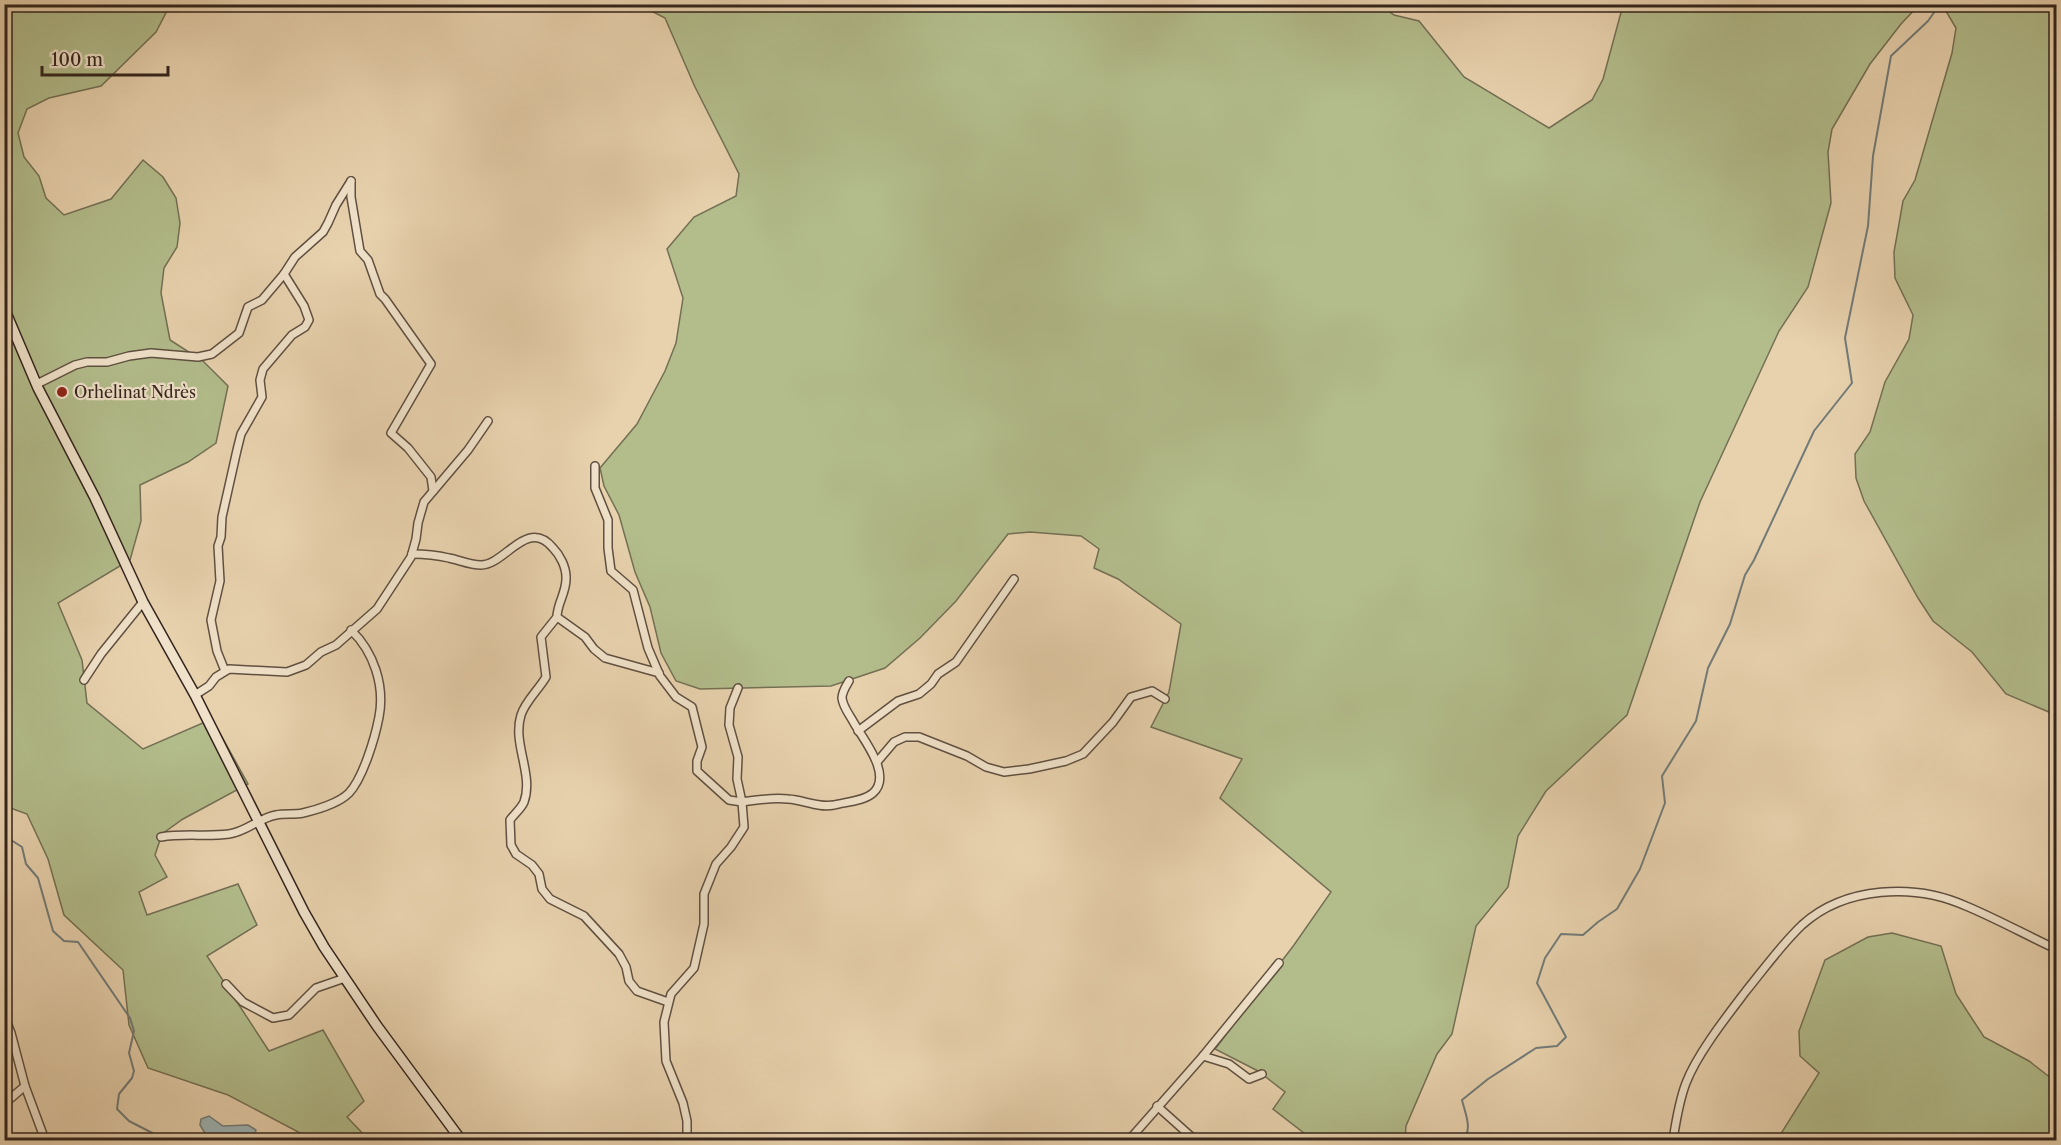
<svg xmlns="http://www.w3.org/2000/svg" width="2061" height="1145" viewBox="0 0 2061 1145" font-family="'Libre Caslon Text',serif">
	<rect width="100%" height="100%" fill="#e8d2ae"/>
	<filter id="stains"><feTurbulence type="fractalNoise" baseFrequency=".00333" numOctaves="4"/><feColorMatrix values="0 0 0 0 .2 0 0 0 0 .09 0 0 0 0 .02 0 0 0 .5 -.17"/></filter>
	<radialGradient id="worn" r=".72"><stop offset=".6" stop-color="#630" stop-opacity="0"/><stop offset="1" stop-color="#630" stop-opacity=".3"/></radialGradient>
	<g fill="#b3bd8c" stroke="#737054" stroke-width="1.5">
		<path d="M5,5H170L156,32L101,86L49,98L27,109L18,133L24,157L39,176L46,198L64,215L111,199L143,160L163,177L176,198L180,223L177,247L164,268L161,293L170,340L203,361L228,386L216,443L188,462L140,485L141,521L130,560L58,603L82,660L87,703L143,749L212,719L248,784L183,819L162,834L155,855L167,877L139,892L147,915L238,884L257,925L207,956L269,1051L323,1030L364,1101L347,1117L369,1140H306L304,1135L228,1095L148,1068L129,1025L123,970L64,915L48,859L27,814L5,806Z"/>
		<path d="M640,5H1381L1394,15L1419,21L1464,77L1549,128L1592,100L1603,79L1623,5H2056V715L2006,694L1972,652L1933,621L1918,598L1864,501L1856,478L1855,454L1870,432L1885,382L1909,339L1913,315L1895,278L1894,252L1903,201L1915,180L1952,53L1956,28L1943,6H1918L1901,24L1870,64L1832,129L1828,152L1831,203L1808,287L1779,331L1700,502L1627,715L1546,791L1518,836L1508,887L1476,926L1452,1034L1437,1054L1406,1126L1405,1140H1313L1273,1109L1285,1092L1258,1071L1215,1049L1294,945L1331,892L1220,798L1242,759L1151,727L1169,692L1181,624L1118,579L1094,568L1099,549L1081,536L1030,532L1008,534L956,601L920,638L885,668L831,686L700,689L676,681L661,653L650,607L635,572L619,515L604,486L600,468L637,424L665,371L676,343L683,298L667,249L694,217L736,196L739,174L695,87L665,18Z"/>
		<path d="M1892,933L1941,946L1956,994L1984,1037L2029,1061L2056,1082V1140H1777L1819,1073L1800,1056L1799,1031L1825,960L1868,937Z"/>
	</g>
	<path fill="#9cb5b6" stroke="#727b79" stroke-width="1.5" d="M209,1116L223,1126L248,1125L256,1130L254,1138L247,1140H209L200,1125L201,1119Z"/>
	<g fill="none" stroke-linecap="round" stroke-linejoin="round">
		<g stroke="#727b79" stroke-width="2">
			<path d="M4,840H11L22,847L26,864L38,878L53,931L64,941L78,942L130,1018L134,1031L129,1053L134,1071L132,1078L119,1094L117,1109L129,1121L166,1140"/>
			<path d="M1463,1140C1473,1129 1465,1113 1462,1100L1488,1079L1536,1048L1557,1046L1566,1037L1537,983L1545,958L1561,934L1583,935L1598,922L1617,909L1640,869L1665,803L1662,776L1696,721L1708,668L1730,624L1745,575L1754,560L1814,431L1852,383L1845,338L1868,226L1873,156L1891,56L1928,21L1940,4"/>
		</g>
		<defs>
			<g id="street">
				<path d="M351,181V197L360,251L368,260L380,294L385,299L431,364L391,433L408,448L431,477L433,491"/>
				<path d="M37,384L75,365L87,362H107L129,356L151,353L198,357L212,354L239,333L248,307L262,300L284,274L295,257L323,232L328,223L336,205L351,181"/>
				<path d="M595,466V488L608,520V548L611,571L633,590L648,648L660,676L676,697L692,707L702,747L697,761V771L729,800L742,802L744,827L731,847L716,864L704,894V924L694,968L671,994L664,1022L666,1061L683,1103L687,1121V1140"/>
				<path d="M412,554C425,554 436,555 449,558C459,560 470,565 481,565C505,565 527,517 553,548C560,555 566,567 566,577C567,592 557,603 557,617L585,637L594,649L605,658L659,673"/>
				<path d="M557,617L541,637L546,677C539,689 525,702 521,715C512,744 534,774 524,802C521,809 514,814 510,820L511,845L516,854L532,865L539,874L542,889L550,899L584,916L619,954L626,967L629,981L637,991L668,1002"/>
				<path d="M225,671L217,651L211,620L220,581L218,546L221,537L222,517L237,450L241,434L262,397L260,380L263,369L292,335L305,327L309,320L304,306L284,274"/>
				<path d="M84,680L101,654L143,602"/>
				<path d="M738,688L730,708L729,725L738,757L737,779L742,802C757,800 773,797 788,799C804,800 818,808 834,805C846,802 864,801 873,793C893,775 863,739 854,723C849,714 843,707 842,698C842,692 846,686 849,681"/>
				<path d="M195,695L209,686L216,677L229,669L287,672L306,665L321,652L336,645L377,609L411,557L416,539L418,523L424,502L468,450L488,421"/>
				<path d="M858,731L898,701L919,694L931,684L938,674L956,662L1014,579"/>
				<path d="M877,762L894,742L905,737H919L967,756L986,767L1004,772L1029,769L1066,761L1083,754L1113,722L1131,697L1152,691L1165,699"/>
				<path d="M161,837C184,833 207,837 229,834C246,832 259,818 276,815C285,813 294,815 303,813C316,810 339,803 349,793C363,778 375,738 379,717C385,686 374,652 351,630"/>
				<path d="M226,984L243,1002L273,1018L289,1015L316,988L345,978"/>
				<path d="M4,1015L11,1033L25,1086L45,1140"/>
				<path d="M1203,1056L1229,1064L1249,1079L1262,1074"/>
				<path d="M4,1104L25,1086"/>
				<path d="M1157,1106L1195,1140"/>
				<path d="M1129,1140L1203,1056L1279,963"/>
				<path d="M1673,1140C1676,1121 1679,1101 1686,1083C1697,1054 1727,1016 1746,991C1764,969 1781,945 1802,925C1845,886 1915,883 1966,906C1997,919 2026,935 2056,949"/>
			</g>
			<path id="secondary" d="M4,308L38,388L95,498L143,602L195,695L304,912L324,947L377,1026L461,1140"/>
		</defs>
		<use href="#street" stroke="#605041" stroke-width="10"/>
		<use href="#secondary" stroke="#33241d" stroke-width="12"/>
		<use href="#street" stroke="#f0e2ca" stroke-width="7"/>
		<use href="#secondary" stroke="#f0e2ca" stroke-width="9"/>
	</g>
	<circle fill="#8f2418" stroke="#f0e2ca" stroke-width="2" cx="62" cy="392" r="6"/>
	<g text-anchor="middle" stroke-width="4.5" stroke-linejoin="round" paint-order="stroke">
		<g font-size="16" fill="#33241d" stroke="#f0e2ca" text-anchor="start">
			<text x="74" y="398">Orhelinat Ndrès</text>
		</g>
	</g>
	<rect width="2061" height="1145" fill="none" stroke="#e8d2ae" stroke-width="24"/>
	<rect x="6" y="6" width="2049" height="1133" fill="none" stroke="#33241d" stroke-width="3"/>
	<rect x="12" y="12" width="2037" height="1121" fill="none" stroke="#33241d" stroke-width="1.5"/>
	<path d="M42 66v9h126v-9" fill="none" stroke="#33241d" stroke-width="3"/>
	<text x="51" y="66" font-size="18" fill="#33241d" stroke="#f0e2ca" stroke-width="4.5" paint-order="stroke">100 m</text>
	<rect width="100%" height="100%" filter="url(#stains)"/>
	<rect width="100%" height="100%" fill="url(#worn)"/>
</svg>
